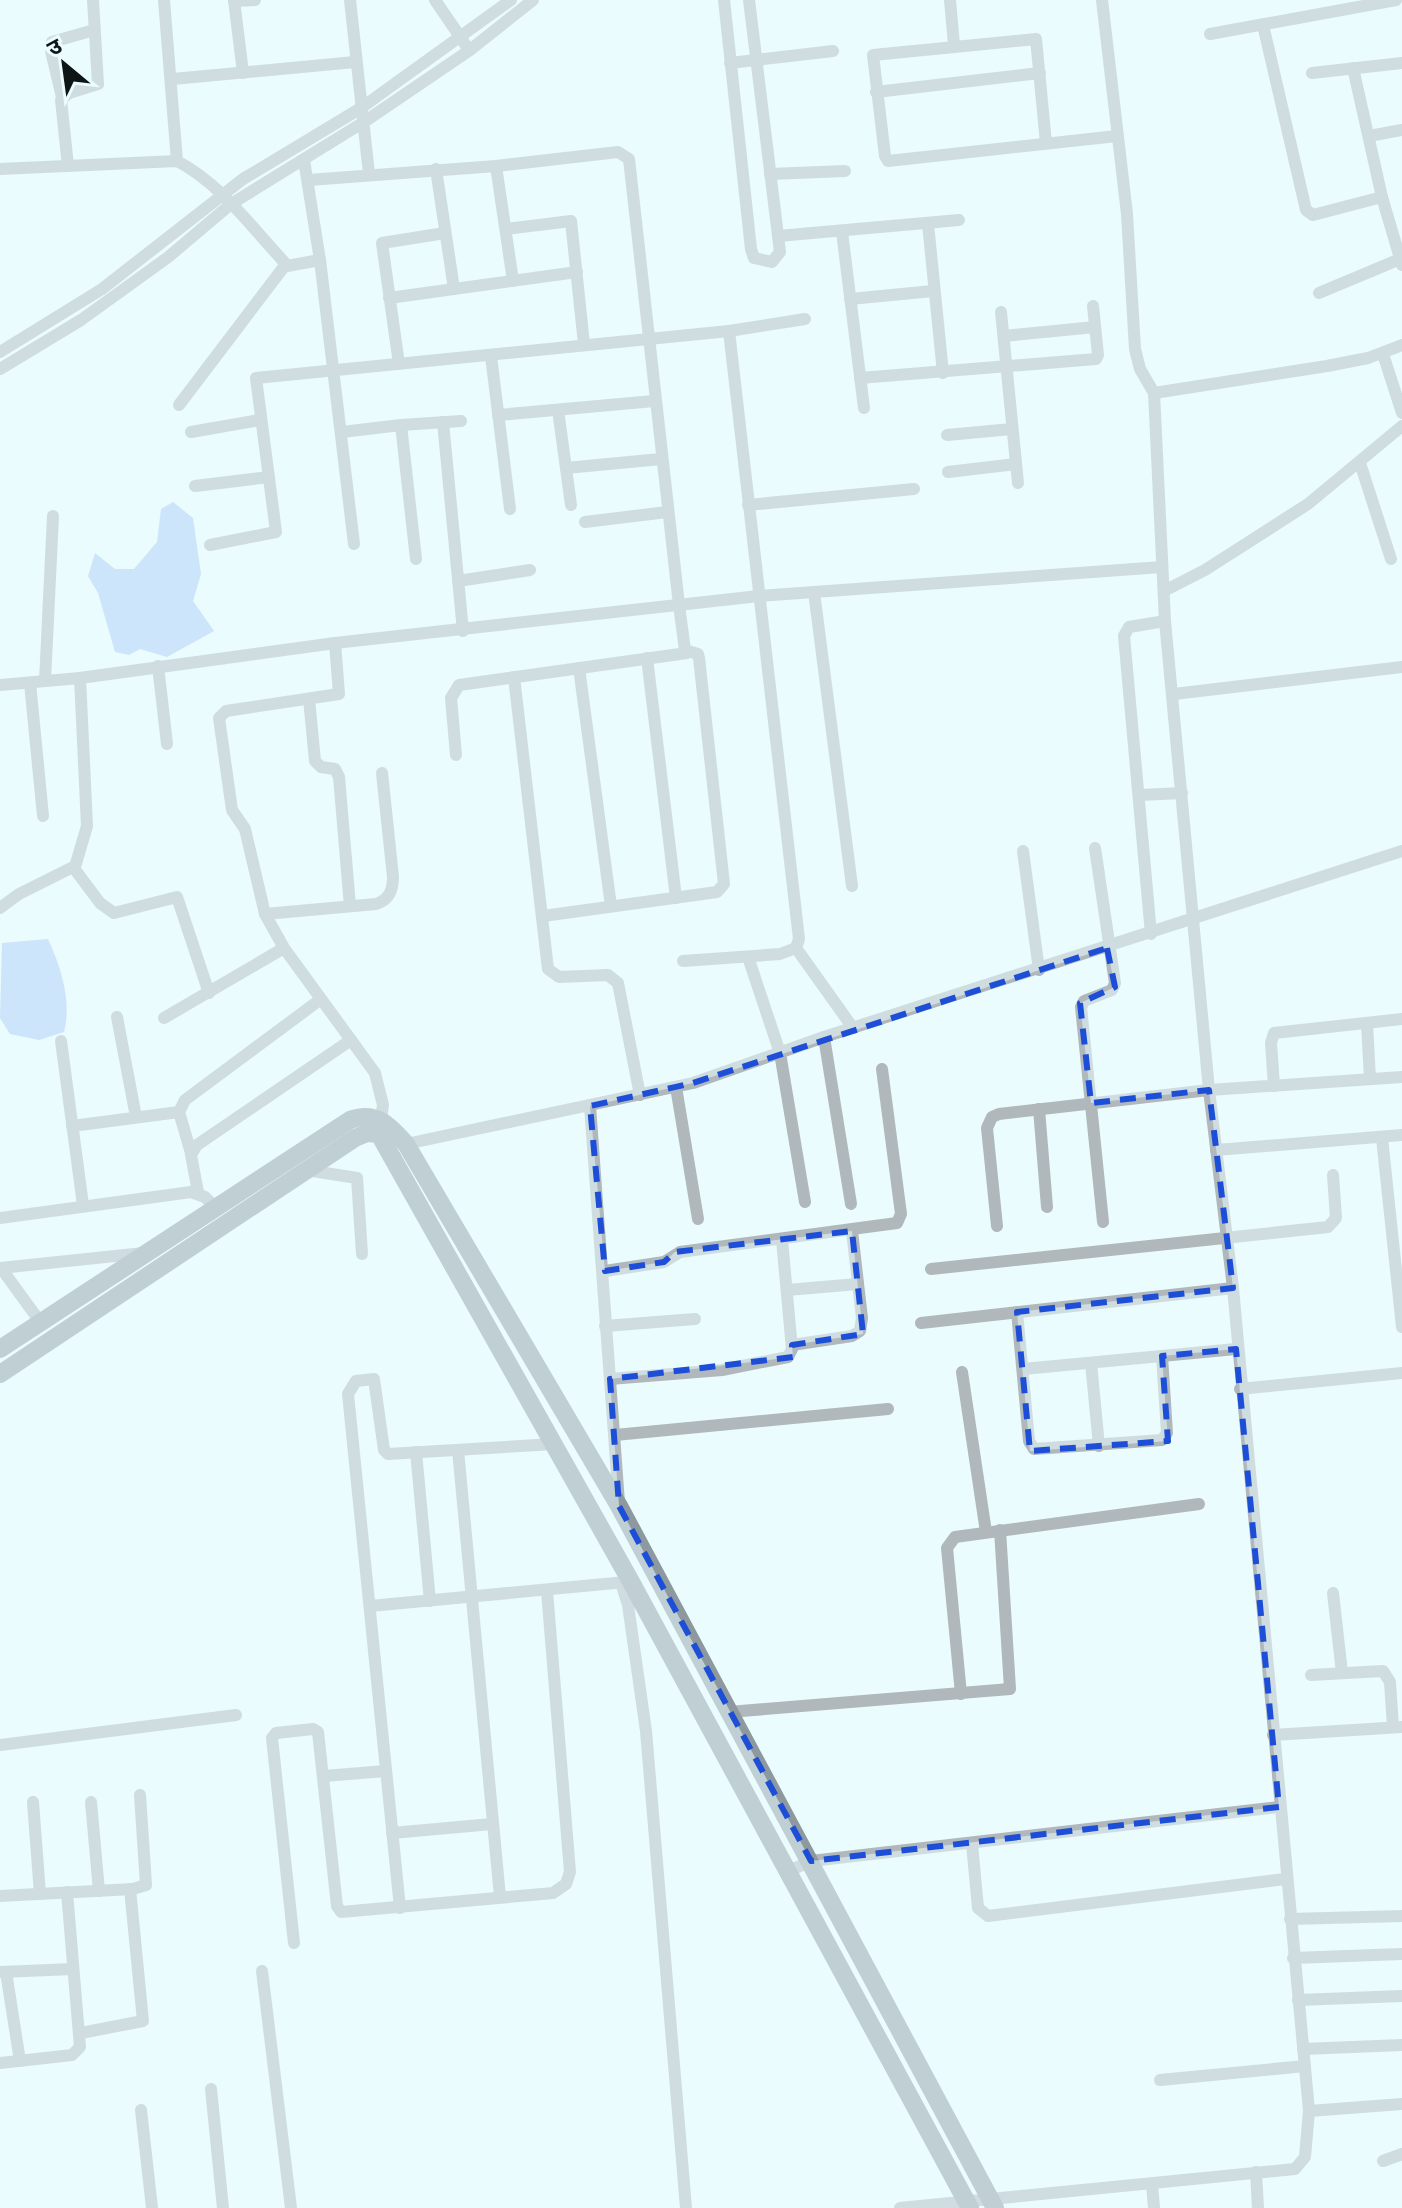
<svg xmlns="http://www.w3.org/2000/svg" width="1402" height="2208" viewBox="0 0 1402 2208" font-family="Cabin,'Noto Sans Devanagari',sans-serif">
	<rect width="100%" height="100%" fill="#eafcfe"/>
	<g fill="#a9c9f8">
		<path d="M173,502L193,518L201,574L193,601L214,631L167,657L140,649L129,655L115,652L98,593L88,576L95,553L115,569H134L157,542L161,509Z"/>
		<path d="M48,939C61,967 72,1002 64,1032L39,1040L10,1034L0,1018L2,943Z"/>
	</g>
	<g fill="none" stroke-linecap="round" stroke-linejoin="round">
		<g stroke="#b0b8bc" stroke-width="12">
			<path d="M164,0L177,161"/>
			<path d="M234,0L243,73"/>
			<path d="M350,0L369,174"/>
			<path d="M435,0L465,44"/>
			<path d="M724,0L751,249L754,258L772,262L780,252L749,0"/>
			<path d="M950,0L954,45"/>
			<path d="M234,1L255,0"/>
			<path d="M1263,25L1306,210L1313,215L1382,197"/>
			<path d="M1210,34L1396,0"/>
			<path d="M730,63L833,51"/>
			<path d="M1353,68L1382,197L1402,265"/>
			<path d="M1312,73L1402,63"/>
			<path d="M173,79L355,62"/>
			<path d="M876,92L1040,73"/>
			<path d="M62,97L51,51L52,42L94,30"/>
			<path d="M1369,136L1402,130"/>
			<path d="M1046,143L1036,39L873,55L885,156L888,161L1117,136"/>
			<path d="M304,160L320,260L354,544"/>
			<path d="M68,166L61,100L69,93L98,84L93,0"/>
			<path d="M496,166L513,281"/>
			<path d="M0,169L177,161C220,183 253,229 286,264L179,405"/>
			<path d="M436,169L454,289"/>
			<path d="M770,174L845,171"/>
			<path d="M309,180L496,166L618,152L629,159L679,605L685,650L698,654L699,658L724,884L717,892L543,916"/>
			<path d="M928,224L943,373"/>
			<path d="M506,229L571,221L584,344"/>
			<path d="M842,232L864,408"/>
			<path d="M778,236L959,220"/>
			<path d="M287,266L320,260"/>
			<path d="M1319,293L1400,259"/>
			<path d="M389,298L577,272"/>
			<path d="M850,299L933,291"/>
			<path d="M1001,312L1018,483"/>
			<path d="M729,331L799,939L796,948L853,1028"/>
			<path d="M1004,336L1095,327"/>
			<path d="M0,352L102,289L243,179L361,108L511,0"/>
			<path d="M1383,354L1402,413"/>
			<path d="M491,356L510,509"/>
			<path d="M399,364L382,243L445,233"/>
			<path d="M0,369L81,320L167,258L231,204L364,122L470,50L533,0"/>
			<path d="M860,378L1096,359L1098,355L1093,306"/>
			<path d="M1154,393L1327,366L1368,358L1402,345"/>
			<path d="M558,410L571,505"/>
			<path d="M498,415L654,401"/>
			<path d="M443,422L463,631"/>
			<path d="M401,425L461,421"/>
			<path d="M191,432L260,420"/>
			<path d="M342,432L401,425L416,559"/>
			<path d="M947,435L1012,429"/>
			<path d="M1360,463L1391,559"/>
			<path d="M566,468L661,459"/>
			<path d="M948,472L1016,464"/>
			<path d="M195,486L269,477"/>
			<path d="M748,505L914,489"/>
			<path d="M585,522L667,512"/>
			<path d="M210,545L276,532L256,378L729,331L805,319"/>
			<path d="M458,581L530,570"/>
			<path d="M1164,591L1205,570L1308,504L1402,426"/>
			<path d="M814,592L852,886"/>
			<path d="M335,643L339,694L226,711L219,718L232,810L245,829L265,914L284,948L375,1073L383,1105L380,1127"/>
			<path d="M647,658L676,898"/>
			<path d="M158,666L167,744"/>
			<path d="M579,668L611,906"/>
			<path d="M514,677L548,969L559,977L608,975L618,983L640,1095"/>
			<path d="M45,681L53,516"/>
			<path d="M30,683L43,816"/>
			<path d="M0,685L80,678L335,643L759,596L1162,567"/>
			<path d="M1174,694L1402,667"/>
			<path d="M309,699L315,761L321,767L335,769L339,777L350,906"/>
			<path d="M456,755L451,698L459,685L687,653"/>
			<path d="M1140,795L1182,793"/>
			<path d="M1095,848L1115,983L1112,990L1084,1001L1081,1007L1103,1222"/>
			<path d="M1023,851L1039,970"/>
			<path d="M75,867L87,826L80,678"/>
			<path d="M0,908L19,894L73,867L100,903L114,913L177,897L209,993"/>
			<path d="M265,914L376,904C389,900 393,890 393,877L382,773"/>
			<path d="M1151,934L1124,636L1129,627L1165,621"/>
			<path d="M748,957L780,1053L805,1202"/>
			<path d="M683,961L780,954L796,948"/>
			<path d="M117,1017L136,1117"/>
			<path d="M164,1018L284,948"/>
			<path d="M1367,1023L1370,1079"/>
			<path d="M824,1037L851,1204"/>
			<path d="M61,1041L83,1205"/>
			<path d="M1274,1086L1271,1043L1274,1033L1402,1019"/>
			<path d="M676,1087L698,1219"/>
			<path d="M590,1106L619,1503"/>
			<path d="M1039,1109L1047,1207"/>
			<path d="M72,1126L179,1112"/>
			<path d="M1382,1138L1402,1327"/>
			<path d="M406,1144L693,1083L824,1037L1402,851"/>
			<path d="M1216,1150L1402,1135"/>
			<path d="M191,1153L179,1112L185,1100L321,999"/>
			<path d="M306,1170L357,1178L362,1254"/>
			<path d="M198,1192L191,1155L197,1145L351,1040"/>
			<path d="M0,1218L191,1192L205,1197L215,1207"/>
			<path d="M997,1226L987,1128L992,1117L999,1114L1209,1090L1402,1077"/>
			<path d="M0,1268L144,1253"/>
			<path d="M1,1268L41,1323"/>
			<path d="M931,1269L1328,1227L1336,1218L1333,1175"/>
			<path d="M605,1271L664,1262L680,1252L897,1223L901,1214L882,1069"/>
			<path d="M787,1290L858,1284"/>
			<path d="M1017,1312L1029,1441L1034,1449L1162,1440L1167,1433L1162,1356"/>
			<path d="M921,1323L1233,1288"/>
			<path d="M605,1326L695,1319"/>
			<path d="M792,1345L852,1336L860,1331L862,1318L852,1231"/>
			<path d="M1091,1363L1099,1446"/>
			<path d="M1023,1369L1236,1349"/>
			<path d="M962,1372L986,1532"/>
			<path d="M610,1379L722,1370L788,1357L792,1349L782,1240"/>
			<path d="M1240,1389L1402,1373"/>
			<path d="M615,1435L888,1409"/>
			<path d="M458,1450L500,1897"/>
			<path d="M416,1452L430,1601"/>
			<path d="M621,1583L628,1605L646,1731L686,2208"/>
			<path d="M1333,1593L1342,1673"/>
			<path d="M370,1606L626,1582"/>
			<path d="M1311,1675L1383,1671L1390,1682L1393,1727"/>
			<path d="M961,1694L947,1548L955,1537L1199,1504"/>
			<path d="M729,1712L1010,1689L1000,1530"/>
			<path d="M1273,1735L1402,1727"/>
			<path d="M0,1745L236,1715"/>
			<path d="M324,1776L386,1771"/>
			<path d="M33,1802L40,1894"/>
			<path d="M91,1802L99,1891"/>
			<path d="M392,1833L492,1824"/>
			<path d="M972,1844L978,1908L988,1916L1285,1879"/>
			<path d="M789,1871L811,1861L1279,1807"/>
			<path d="M0,1896L133,1889L146,1885L140,1795"/>
			<path d="M400,1908L348,1394L356,1381L374,1379L384,1450L388,1454L554,1444"/>
			<path d="M1290,1919L1402,1916"/>
			<path d="M294,1943L272,1738L276,1733L313,1729L318,1732L337,1906L341,1912L553,1893L566,1884L570,1872L547,1591"/>
			<path d="M1293,1958L1402,1954"/>
			<path d="M262,1971L291,2208"/>
			<path d="M1,1972L73,1969"/>
			<path d="M6,1972L20,2061"/>
			<path d="M1298,2000L1402,1996"/>
			<path d="M81,2033L143,2021L130,1889"/>
			<path d="M1303,2049L1402,2045"/>
			<path d="M0,2063L72,2055L80,2047L67,1892"/>
			<path d="M1160,2080L1305,2066"/>
			<path d="M211,2089L223,2208"/>
			<path d="M141,2110L152,2208"/>
			<path d="M1309,2111L1402,2104"/>
			<path d="M1383,2161L1402,2154"/>
			<path d="M1256,2172L1258,2208"/>
			<path d="M1152,2184L1154,2208"/>
			<path d="M900,2208L1295,2169L1305,2157L1309,2111L1233,1288L1209,1090L1165,621L1154,393L1140,369L1135,349L1127,214L1102,0"/>
		</g>
		<g stroke="#8d999f" stroke-width="18">
			<path d="M0,1349L350,1120C376,1110 390,1126 406,1144L619,1506L995,2208"/>
			<path d="M0,1374L355,1138L367,1133L379,1134L630,1580L970,2208"/>
		</g>
	</g>
	<path d="M0 0H1402V2208H0ZM1107,948L1115,987L1080,1003L1091,1103L1209,1090L1233,1288L1017,1312L1030,1451L1168,1441L1162,1356L1236,1349L1279,1807L811,1861L619,1506L610,1379L793,1357L792,1345L863,1334L852,1231L675,1252L664,1262L605,1271L590,1106L693,1083Z" fill="#eafcfe" fill-opacity=".55" fill-rule="evenodd"/>
	<path fill="none" stroke="#1d4ed8" stroke-width="6" stroke-dasharray="16 10" stroke-linejoin="round" d="M1107,948L1115,987L1080,1003L1091,1103L1209,1090L1233,1288L1017,1312L1030,1451L1168,1441L1162,1356L1236,1349L1279,1807L811,1861L619,1506L610,1379L793,1357L792,1345L863,1334L852,1231L675,1252L664,1262L605,1271L590,1106L693,1083Z"/>
	<g transform="translate(64 64) rotate(331)" stroke="#eafcfe" stroke-width="6" paint-order="stroke">
	<path d="M0-6L14 30L0 20L-14 30Z" fill="#0d1516"/>
	<text y="-12" font-size="22" font-weight="bold" text-anchor="middle" fill="#0d1516">उ</text>
	</g>
</svg>
